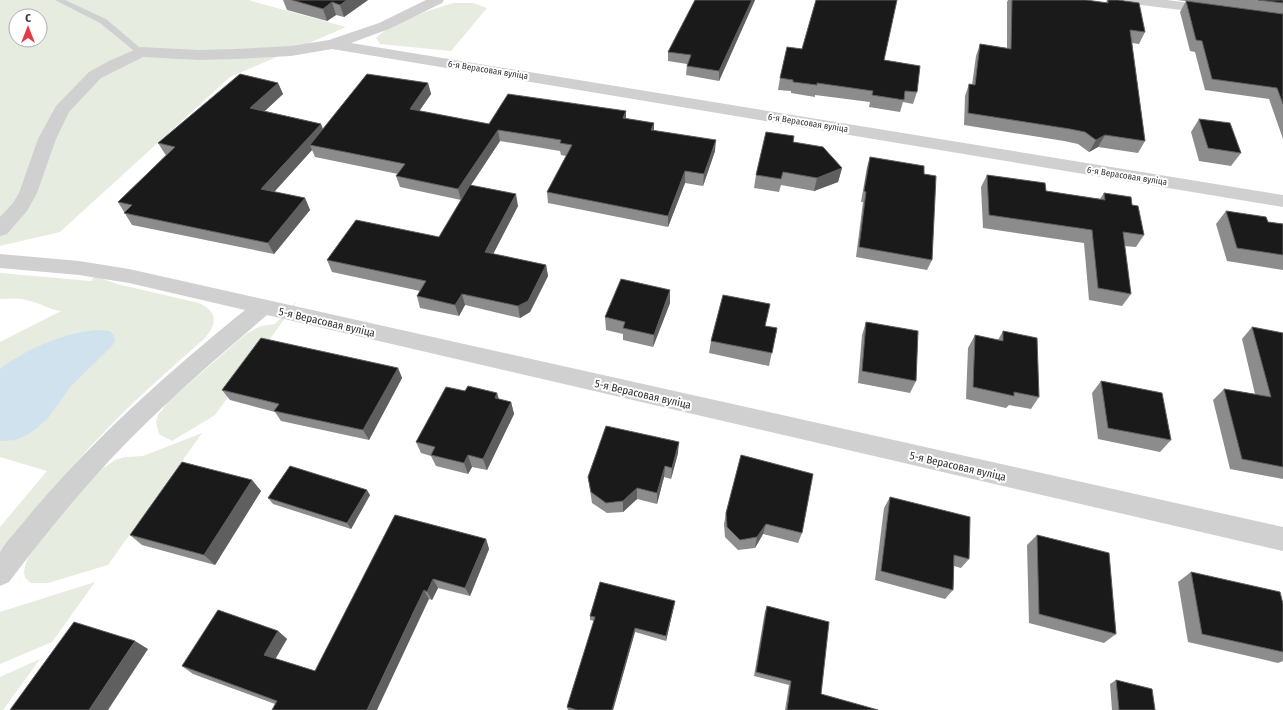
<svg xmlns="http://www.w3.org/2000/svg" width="1283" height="710" viewBox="0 0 1283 710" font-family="'Fira Sans Condensed',sans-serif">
	<rect width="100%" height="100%" fill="#fff"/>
	<g fill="#e6ecdf" fill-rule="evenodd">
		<path d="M0,0H248L346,27L230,77L60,232L0,246ZM16,16H40V40H16Z"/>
		<path d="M454,3H473L487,8L451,51L380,44L376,38C392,21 431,10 454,3Z"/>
		<path d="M0,273L91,281L95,276L117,284L199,303C217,312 218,322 205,338C172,367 138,397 107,429C69,468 34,511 0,554V527L47,471L0,457V342L61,311C51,310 44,305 34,302C24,298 11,298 0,299Z"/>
		<path d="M298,300L215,415L172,441L159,434L156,422L158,415L170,400L246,334L261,326L275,324Z"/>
		<path d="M202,433L108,565L48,583H31L25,578L24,571L27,560L39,541L96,473L115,460L125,457L143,456Z"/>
		<path d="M95,582L52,642L0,664V612Z"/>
		<path d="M40,659L3,710H0V677Z"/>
	</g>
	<path fill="#cfe2ee" d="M101,330L109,331L114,335L115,341L112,346L71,386L48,418L37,428L27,435L15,440L0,441V369C27,348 68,331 101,330Z"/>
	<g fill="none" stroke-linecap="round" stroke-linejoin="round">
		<path fill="#d0d0d0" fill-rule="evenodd" d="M55,0H65L106,19L145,52L144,54H138L100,23Z"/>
		<g fill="#d0d0d0" fill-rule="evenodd">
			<path d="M426,0H444L442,3L389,29L351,43L1283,195V207L332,49L291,56L235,59L199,60L143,57L101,78L69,112L56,139L37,193L27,211L7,234L0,236V217L13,203L19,193L38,139L56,106L89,72L109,61L141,47L199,50L235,49L291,46L329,40L379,23Z"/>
			<path d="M1126,0H1167L1213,6L1218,7L1220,10L1218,13L1213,14L1133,4L1128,3Z"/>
			<path d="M0,254L79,261L129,269L1283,527V551L267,315C212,362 157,409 108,462C73,500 40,541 9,582L0,586C0,576 0,562 0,553C2,546 21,526 26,519C91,441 166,374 245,310L129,283L79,275L0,268Z"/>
		</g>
	</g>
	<g fill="#8c8c8c">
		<path d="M283,0H368L344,17L336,15L327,21L287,10Z"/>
		<path d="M695,0H755L719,81L686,75L687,64L668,61V52Z"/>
		<path d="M1008,0H1086L1106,3L1107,0H1118L1145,32L1139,44L1132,43L1145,141L1138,153L1098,147L1089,152L1078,144L1064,141L964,125L965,96L969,84L972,85L976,56L980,44L1007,48V2Z"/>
		<path d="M1177,0H1283V139L1269,99L1205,90L1195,52L1190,51L1180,12L1186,1Z"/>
		<path d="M884,60L917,92L913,104L903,102L900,112L869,107L870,102L815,95V97L791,93V91L778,90L780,78Z"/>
		<path d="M278,83L283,94L265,111L321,124L323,129L428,83L431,94L419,111L489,124L626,119L654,123V130L715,151L703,186L685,183L668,227L548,203L547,192L566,156L561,155L560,151L500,141L471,185L518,206L493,254L546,265L548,276L530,312L520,318L465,305L459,316L420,308L417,296L420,291L332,272L327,260L439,237L461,200L400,187L396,176L398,174L315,157L312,150L274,192L305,198L310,210L274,254L132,225L118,202L166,155L165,154L158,143Z"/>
		<path d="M1199,119L1241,153L1231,166L1199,161L1191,132Z"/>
		<path d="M793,142L842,168L838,182L814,191L781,185L779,192L754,188L756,175Z"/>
		<path d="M870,157L924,174L932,260L927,270L856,257L863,202H861L867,167Z"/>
		<path d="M987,175L1046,191L1100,199L1104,193L1132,205L1144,235L1136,247L1124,246L1131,294L1122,306L1089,300L1084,243L983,228L981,187Z"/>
		<path d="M1226,211L1268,222L1283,224V270L1227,261L1216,224Z"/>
		<path d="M670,303L653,347L623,340V334L606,330L605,317Z"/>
		<path d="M866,322L916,381L910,393L858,383L862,335Z"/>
		<path d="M765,326L777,328L769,366L709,353L711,341Z"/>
		<path d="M1252,327L1283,334V479L1230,469L1213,400L1224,389L1255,394L1242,339Z"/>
		<path d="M1003,331L1039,397L1031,409L1009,405L1006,408L966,399L968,348L975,335L998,340Z"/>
		<path d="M398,368L402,378L369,440L281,421L275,412L230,400L222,390Z"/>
		<path d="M1101,381L1171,440L1160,452L1098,439L1092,393Z"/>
		<path d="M465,391L497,393L499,399L511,402L514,414L487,470L472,467L468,474L436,466L431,456L421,453L416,442Z"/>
		<path d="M678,453L671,479L664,477L657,504L637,499L623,512L607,513L592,503L588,477Z"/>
		<path d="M252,480L261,491L215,565L142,545L130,535Z"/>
		<path d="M370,495L351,529L273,504L268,498Z"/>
		<path d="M890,497L969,559L961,568L954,566L953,590L945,599L875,580L884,508Z"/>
		<path d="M726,513L802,533L798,543L763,534L755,548L738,550L725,537L724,524Z"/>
		<path d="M395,515L486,539L489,549L470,596L438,588L432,600L429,599L275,704L193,674L182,666L278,631L287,639L275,659L315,671Z"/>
		<path d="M1037,535L1116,634L1104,643L1029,623L1027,545Z"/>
		<path d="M1191,572L1283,604V661L1278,663L1188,642L1178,582Z"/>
		<path d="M675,601L674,606L666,641L635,632L613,710H568L567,707L594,621L590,620V616Z"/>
		<path d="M767,606L821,694L878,710H785L789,685L754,676L765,611Z"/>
		<path d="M1116,680L1155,710H1112L1110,684Z"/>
	</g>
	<g fill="#5f5f5f">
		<path d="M347,0H368L344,17L340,5Z"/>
		<path d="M752,0H755L719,81V71Z"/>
		<path d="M332,2L336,15L327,21L323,9Z"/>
		<path d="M278,83L283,94L256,119L250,108Z"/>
		<path d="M428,83L431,94L413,120L410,109Z"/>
		<path d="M626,111V123L623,118Z"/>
		<path d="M654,123V135L651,130Z"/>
		<path d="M321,124L325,136L310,145L312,150L266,201L261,189Z"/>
		<path d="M498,130L500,141L461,200L458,189Z"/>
		<path d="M1105,135L1098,147L1089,152L1096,140Z"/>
		<path d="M716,140L715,151L703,186L704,174Z"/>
		<path d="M842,168L838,182L814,191L817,178Z"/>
		<path d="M685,171V183L668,227V216Z"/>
		<path d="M516,194L518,206L488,264L485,252Z"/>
		<path d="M305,198L310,210L274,254L268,243Z"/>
		<path d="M546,265L548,276L530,312L520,318L518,306Z"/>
		<path d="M670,290V303L653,347L654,335Z"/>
		<path d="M462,294L465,305L459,316L455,305Z"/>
		<path d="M398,368L402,378L369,440L363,430Z"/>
		<path d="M497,393L500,405L495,398Z"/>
		<path d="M511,402L514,414L487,470L483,459Z"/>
		<path d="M679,442L678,453L671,479L672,468Z"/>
		<path d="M468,455L472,467L468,474L464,463Z"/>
		<path d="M665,466L664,477L657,504V493Z"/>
		<path d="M252,480L261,491L215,565L204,555Z"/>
		<path d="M637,488V499L623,512V501Z"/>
		<path d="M367,490L370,495L351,529L347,523Z"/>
		<path d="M766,524L763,534L755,548L757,537Z"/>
		<path d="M486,539L489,549L470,596L465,588Z"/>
		<path d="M433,579L438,588L432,600L427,592Z"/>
		<path d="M424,590L429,599L377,710H367Z"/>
		<path d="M675,601L674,606L666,641V636Z"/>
		<path d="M635,628V632L613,710H612Z"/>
		<path d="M278,631L287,639L273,663L264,655Z"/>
		<path d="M135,641L148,649L108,710H89Z"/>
	</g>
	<g fill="#1a1a1a" stroke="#5f5f5f">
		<path d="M292,0H347L340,5L332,2L323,9Z"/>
		<path d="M695,0H752L719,71L687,66L691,55L668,52Z"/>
		<path d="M816,0H897L884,60L920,66L917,92L905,91L904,100L872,95L873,91L817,83V85L793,82V80L780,78L787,47L802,49Z"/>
		<path d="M1012,0H1086L1108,3V0H1118L1139,3L1145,32L1130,30L1145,141L1105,135L1096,140L1085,132L1070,129L968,113L969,84L975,85L980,44L1011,49Z"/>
		<path d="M1258,0H1283V3Z"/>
		<path d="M1186,1L1283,14V104L1277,88L1212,79L1202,41L1196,40Z"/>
		<path d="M240,74L278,83L250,108L321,124L261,189L305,198L268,243L124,213L132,205L118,202L175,147L158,143Z"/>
		<path d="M367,74L428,83L410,109L489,124L508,94L626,111L623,118L654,123L651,130L716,140L704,174L685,171L668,216L547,192L572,145L560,143L561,140L498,130L458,189L396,176L405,164L310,145Z"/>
		<path d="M1199,119L1230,123L1241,153L1208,148Z"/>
		<path d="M766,132L794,136L793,142L823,147L842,168L817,178L783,172L781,179L756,175Z"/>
		<path d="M870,157L924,166V174L936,176L932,260L859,247L866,192L864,191Z"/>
		<path d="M987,175L1045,183L1046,191L1105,200L1104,193L1131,197L1132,205L1138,206L1144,235L1123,232L1131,294L1098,288L1092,230L989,215Z"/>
		<path d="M470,185L516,194L485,252L546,265L528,301L518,306L462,294L455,305L417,296L426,281L327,260L356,220L439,237Z"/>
		<path d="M1226,211L1266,217L1268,222L1283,224V255L1237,248Z"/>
		<path d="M621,279L670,290L654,335L623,328L625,322L605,317Z"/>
		<path d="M723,295L770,304L765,326L777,328L772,353L711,341Z"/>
		<path d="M866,322L918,331L916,381L862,371Z"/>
		<path d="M1252,327L1283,333V467L1242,459L1224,389L1271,397Z"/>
		<path d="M1003,331L1037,338L1039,397L1014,392V396L973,387L975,335L1003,341Z"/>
		<path d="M261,338L398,368L363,430L274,411L279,404L222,390Z"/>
		<path d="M1101,381L1162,393L1171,440L1108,428Z"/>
		<path d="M468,386L497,393L495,398L511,402L483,459L468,455L464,463L431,455L435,447L416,442L446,387L465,391Z"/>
		<path d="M606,426L679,442L672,468L665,466L657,493L637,488L623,501L606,503L591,492L588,477Z"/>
		<path d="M741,455L813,474L802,533L766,524L757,537L740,540L727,527L726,513Z"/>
		<path d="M182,462L252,480L204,555L130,535Z"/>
		<path d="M290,466L367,490L347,523L268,498Z"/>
		<path d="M890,497L970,517L969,559L954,555L953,590L881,571Z"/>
		<path d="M395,515L486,539L465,588L433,579L427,592L424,590L367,710H272L277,701L182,666L218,610L278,631L264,655L315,671Z"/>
		<path d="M1037,535L1109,553L1116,634L1039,614Z"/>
		<path d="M1191,572L1280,592L1283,604V652L1202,634Z"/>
		<path d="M600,582L675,601L666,636L635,628L612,710H577L567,707L595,617L590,616Z"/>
		<path d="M767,606L829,622L821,694L878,710H787L791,681L756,672Z"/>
		<path d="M74,622L135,641L89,710H10Z"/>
		<path d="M1116,680L1152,689L1155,710H1119Z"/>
	</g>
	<g text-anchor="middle" stroke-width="4" stroke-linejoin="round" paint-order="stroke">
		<g font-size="9" fill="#333" stroke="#fff">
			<text transform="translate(488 70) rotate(9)" y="3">6-я Верасовая вуліца</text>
			<text transform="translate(808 123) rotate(9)" y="3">6-я Верасовая вуліца</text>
			<text transform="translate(1127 176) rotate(9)" y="3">6-я Верасовая вуліца</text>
		</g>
		<g font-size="11" fill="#333" stroke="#fff">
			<text transform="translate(327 322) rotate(13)" y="4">5-я Верасовая вуліца</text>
			<text transform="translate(643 394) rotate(13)" y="4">5-я Верасовая вуліца</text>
			<text transform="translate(958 466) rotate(13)" y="4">5-я Верасовая вуліца</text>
		</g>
	</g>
	<g transform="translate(28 28)"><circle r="19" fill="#ffffff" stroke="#adadad"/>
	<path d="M0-3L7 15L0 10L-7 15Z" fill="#e63946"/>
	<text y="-6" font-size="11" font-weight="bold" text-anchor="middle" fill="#333333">С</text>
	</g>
</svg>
